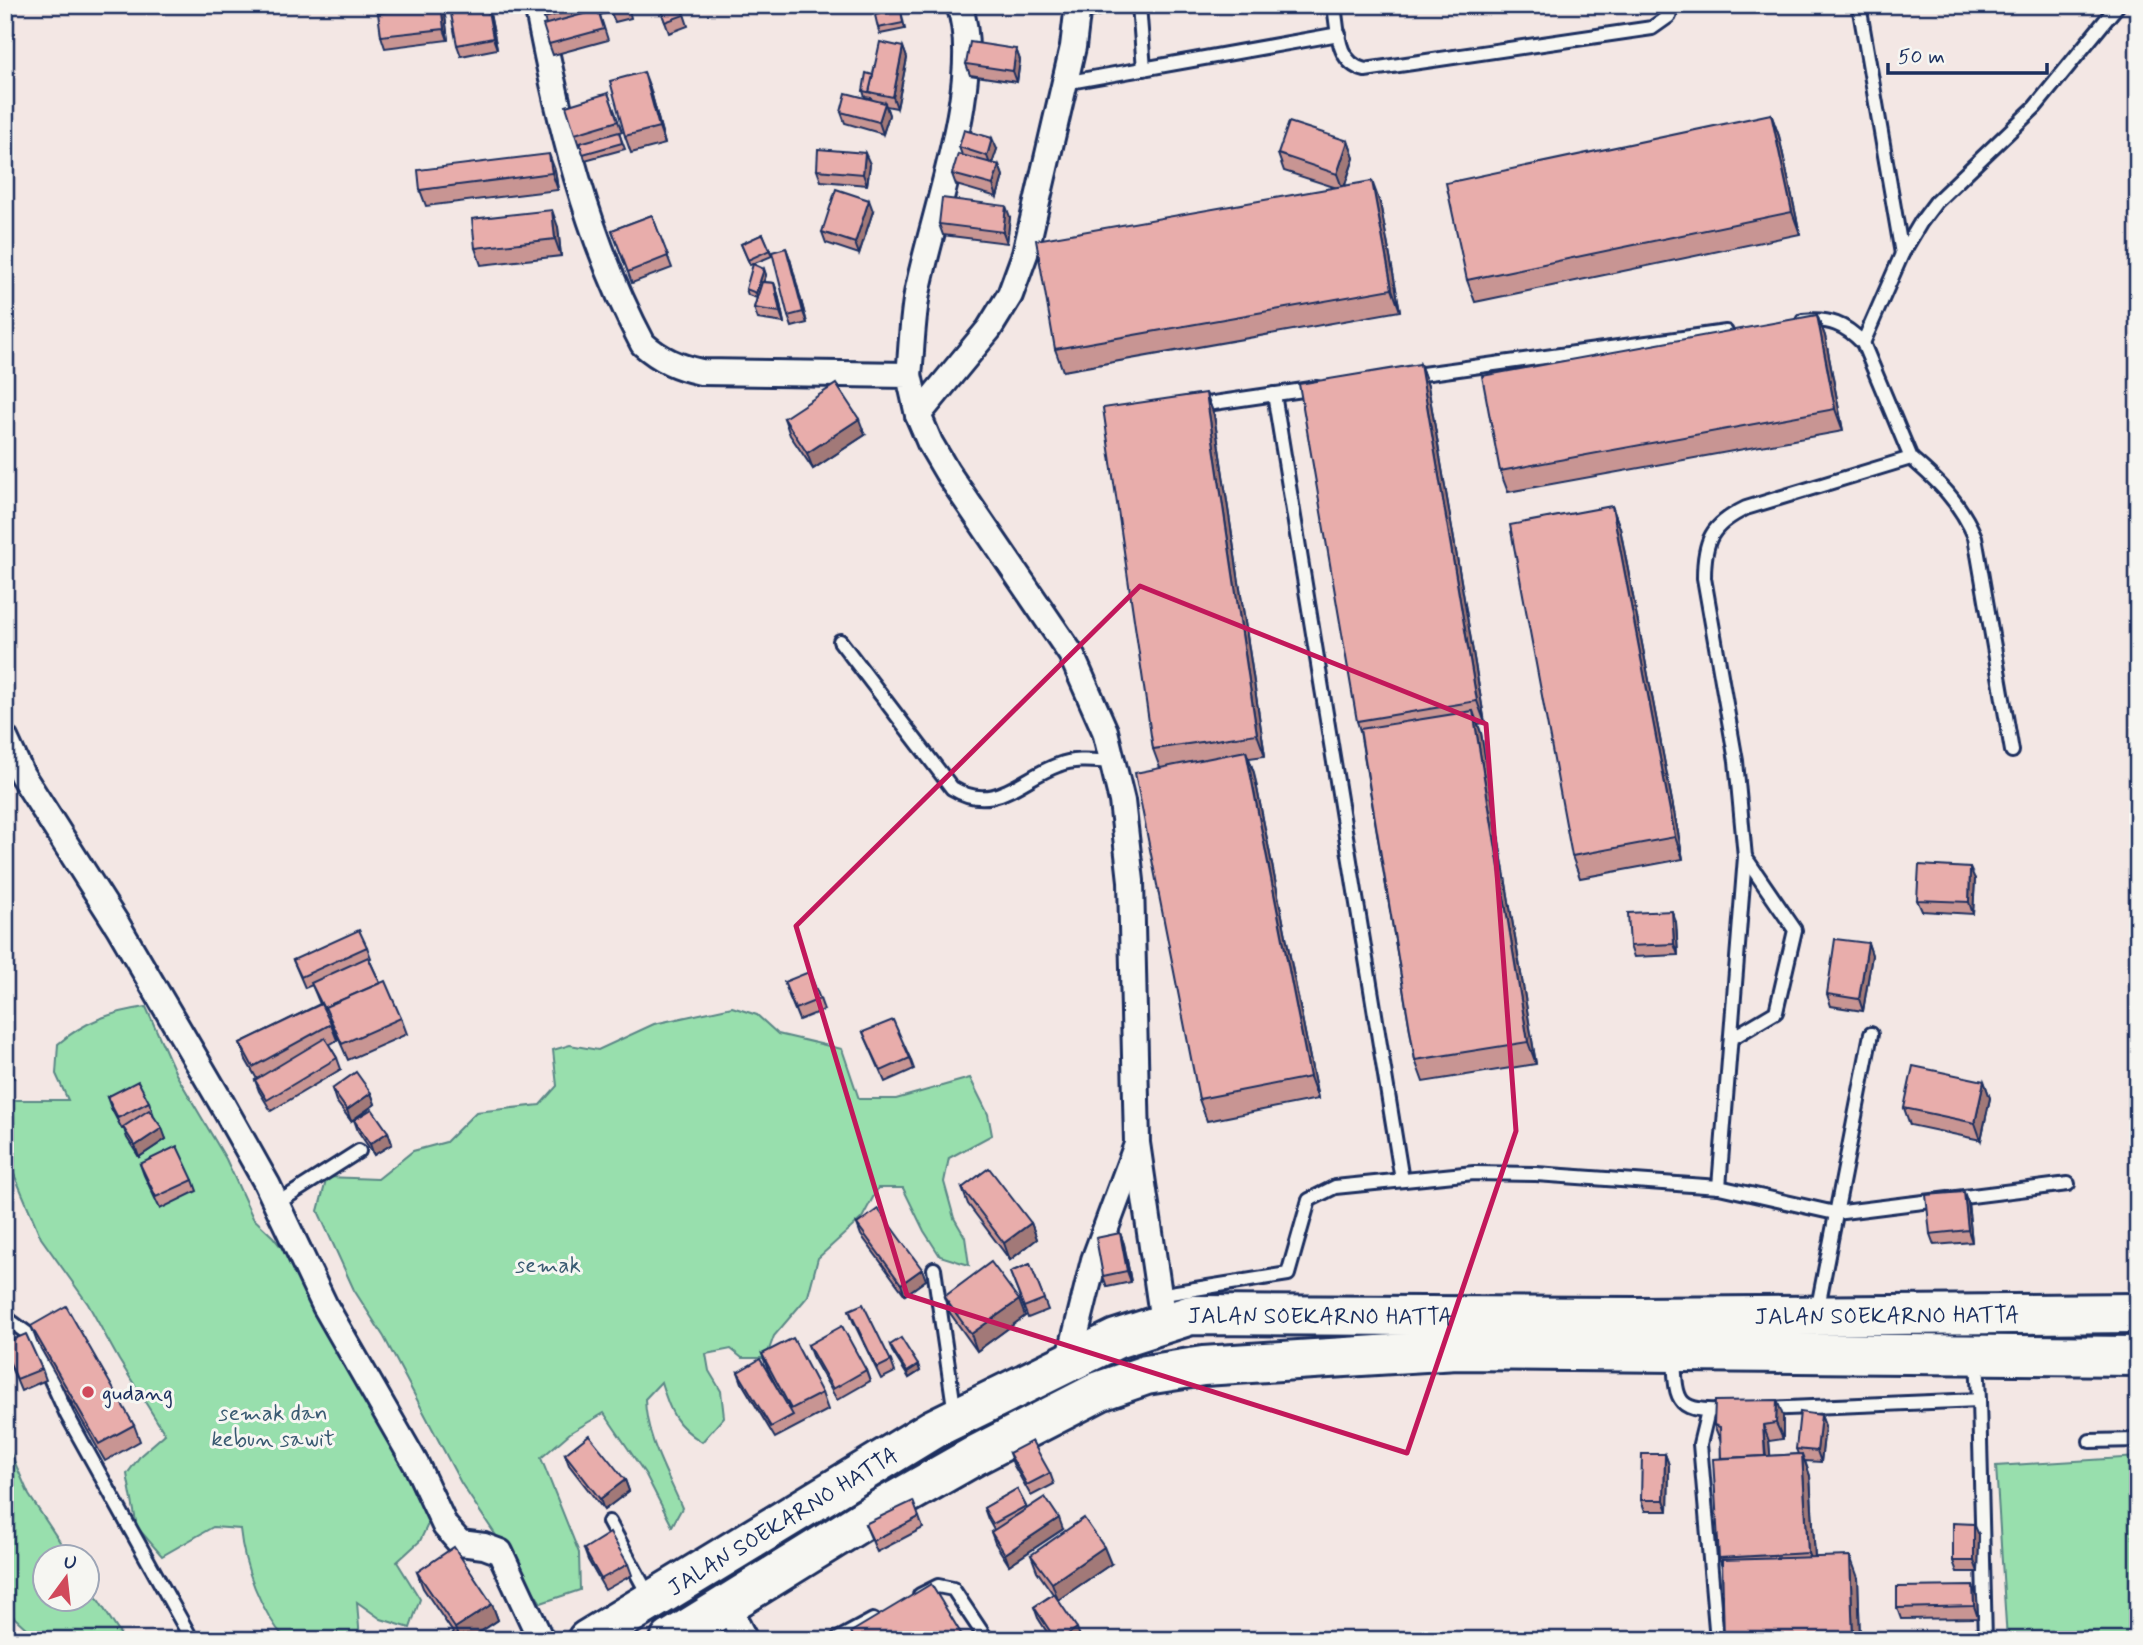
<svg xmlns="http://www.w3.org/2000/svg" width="2143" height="1645" viewBox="0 0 2143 1645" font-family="Mynerve,sans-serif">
	<rect width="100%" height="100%" fill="#f3e7e4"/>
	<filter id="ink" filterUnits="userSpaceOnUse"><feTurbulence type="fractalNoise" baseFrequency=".0143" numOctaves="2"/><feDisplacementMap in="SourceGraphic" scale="14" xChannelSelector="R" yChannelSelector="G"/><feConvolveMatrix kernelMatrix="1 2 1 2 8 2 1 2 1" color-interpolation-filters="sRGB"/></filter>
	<g filter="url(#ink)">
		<g fill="#98dfad" stroke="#5a8786" stroke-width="2">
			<path d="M146,1007L176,1074L226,1159L253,1218L273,1237L303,1274L437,1505L420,1541L397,1562L420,1599L410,1628L381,1619L357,1602L360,1640H286C260,1610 244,1567 240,1529L213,1527L162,1556L137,1527L127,1474L141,1455L165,1434L119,1360L88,1304L41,1238L5,1153V1107L16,1100H68L56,1074L58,1044C85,1021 112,1012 146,1007Z"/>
			<path d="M732,1007L757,1015L778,1034L842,1049L859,1099H896L970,1078L988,1114L992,1135L949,1158L944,1182L954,1218L965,1237L969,1265L940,1256L924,1231L903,1188H878L862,1218L818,1258L808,1296L774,1336L766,1358H742L731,1349L706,1354L709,1371L721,1391L724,1417L702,1442C675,1425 670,1412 661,1382L645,1399C646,1438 667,1472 682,1508L672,1526L646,1475L604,1413L570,1433L541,1458L579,1553L580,1590L541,1603L461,1483L384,1337L354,1290L318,1211L327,1177L378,1179L413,1151L446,1142L476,1112L540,1105L557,1086L553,1050L570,1045L598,1050L654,1024Z"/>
			<path d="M5,1440L29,1495L70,1557L46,1558V1600H88V1584L124,1640H39L5,1609Z"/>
			<path d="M2138,1457V1640H2007L1996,1466Z"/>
		</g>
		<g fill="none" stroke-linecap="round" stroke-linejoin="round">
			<defs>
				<g id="lane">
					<path d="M1139,5L1144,69"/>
					<path d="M1334,5C1338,30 1336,63 1365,70L1652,28L1669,16L1672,5"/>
					<path d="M1859,5L1902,254"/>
					<path d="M1078,13L1108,5"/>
					<path d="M1064,83L1339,34"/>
					<path d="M1803,321C1829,318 1845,324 1863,343L1911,458"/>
					<path d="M1863,343L1902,254L1921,222L1936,202L2035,107L2118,5"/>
					<path d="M1408,376L1726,332"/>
					<path d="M1274,394L1402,1180"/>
					<path d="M1193,406L1317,388"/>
					<path d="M840,641L952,788C995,814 1019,779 1058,765C1076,758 1094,761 1113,762"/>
					<path d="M1732,1038L1776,1012L1795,930L1745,857"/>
					<path d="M1719,1187L1745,857L1736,761L1704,578C1704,540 1711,525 1746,508L1911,458C1939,482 1960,502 1975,537L2012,751"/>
					<path d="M276,1204L359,1151"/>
					<path d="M934,1269L955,1414"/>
					<path d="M1158,1295L1288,1274L1309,1200L1335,1187L1474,1173L1536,1174L1719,1187L1835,1213L2068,1184"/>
					<path d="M1817,1312L1871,1034"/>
					<path d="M5,1317L31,1336L67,1415L192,1640"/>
					<path d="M1674,1354C1676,1404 1675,1412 1731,1410"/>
					<path d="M1979,1400L1985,1640"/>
					<path d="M1766,1409L1979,1400L1977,1358"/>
					<path d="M1708,1411L1700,1444L1717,1640"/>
					<path d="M2090,1441L2138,1440"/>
					<path d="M609,1522L650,1598"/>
					<path d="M920,1595L938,1586L953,1589L987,1640"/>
					<path d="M836,1640L873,1620"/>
				</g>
				<g id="street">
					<path d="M537,5C559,122 587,239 643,344C661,360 678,367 701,372L909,375L918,415L930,443L947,472L1071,654L1105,731L1122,801L1131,881L1137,1143L1163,1322"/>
					<path d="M909,375C912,347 912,317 918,289C933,214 985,76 959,5"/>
					<path d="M918,415L989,329L1010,295L1025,254L1073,47L1078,5"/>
					<path d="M5,738L22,775L118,926L221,1102L267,1184L325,1306L417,1466L445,1526L460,1543L484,1546L500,1552L541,1640"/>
					<path d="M1069,1361L1094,1260L1136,1147"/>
					<path d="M726,1603L745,1640"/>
				</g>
				<g id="highway">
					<path id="s1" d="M587,1640L933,1429L1116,1339L1191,1315L1636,1317L2138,1313"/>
					<path d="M670,1640L886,1506L976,1455L1100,1391L1146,1375L1203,1366L1457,1350L2138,1356"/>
				</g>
			</defs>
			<use href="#lane" stroke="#1b2f5e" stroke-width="18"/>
			<use href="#street" stroke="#1b2f5e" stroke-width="30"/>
			<use href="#highway" stroke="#1b2f5e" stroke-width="44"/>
			<use href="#lane" stroke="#f6f6f2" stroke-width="12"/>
			<use href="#street" stroke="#f6f6f2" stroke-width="24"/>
			<use href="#highway" stroke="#f6f6f2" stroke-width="38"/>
		</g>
		<g fill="#c89593" stroke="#1b2f5e" stroke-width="2">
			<path d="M366,5H387L367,9Z"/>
			<path d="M487,5L490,14L497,49L461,56L457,45Z"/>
			<path d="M540,5H604L606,13L600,15L608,40L553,55L549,44L546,24Z"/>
			<path d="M628,5L631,18L615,22L610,11Z"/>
			<path d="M659,5H681L688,26L669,33Z"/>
			<path d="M874,5H903L904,10L901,11L905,29L880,34L878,28L897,11L877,13Z"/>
			<path d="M445,16L448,40L385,48L381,36Z"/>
			<path d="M903,47L907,58L897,108L886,106L889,115L883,134L845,123L841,112L872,100L871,98L865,97L863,91L873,75Z"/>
			<path d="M1016,49L1020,60L1017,82L970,75L966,64Z"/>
			<path d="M650,88L665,144L631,153L625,136Z"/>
			<path d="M608,93L622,132L619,133L625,149L585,160L581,145L579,146L575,134Z"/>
			<path d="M1771,114L1779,136L1800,234L1475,302L1467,280Z"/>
			<path d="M1348,141L1354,158L1345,185L1380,203L1400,311L1063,371L1055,349L1334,187L1284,171L1278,154Z"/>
			<path d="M959,147L997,149L992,163L999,165L1003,176L997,197L956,185L952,174L962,155Z"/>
			<path d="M870,164L867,185L821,181L817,170Z"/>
			<path d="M555,170L558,190L426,206L420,190Z"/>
			<path d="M873,211L859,254L826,243L822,232Z"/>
			<path d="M652,215L672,268L632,283L612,230Z"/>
			<path d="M1010,217L1007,243L943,235L939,224Z"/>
			<path d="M558,227L561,256L481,265L475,248Z"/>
			<path d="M763,234L772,256L750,265L741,244Z"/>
			<path d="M786,248L790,259L807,323L792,327L788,316Z"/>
			<path d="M764,269L766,275L764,282L774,283L778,294L784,323L758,319L754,308L757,298L748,295L746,289Z"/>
			<path d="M1817,315L1825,336L1843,431L1508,492L1500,471Z"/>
			<path d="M1420,364L1428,386L1485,723L1478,724L1481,733L1536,1064L1423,1082L1415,1060L1360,731L1357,721Z"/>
			<path d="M1206,393L1214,415L1265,756L1249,758L1254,773L1318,1099L1207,1121L1199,1099L1160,768L1153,749Z"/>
			<path d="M784,418L865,435L813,469L790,435Z"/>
			<path d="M1612,506L1620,528L1683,859L1580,878L1572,856Z"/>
			<path d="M1975,879L1973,914L1922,911L1917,900Z"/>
			<path d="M1676,922L1678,955L1634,957L1630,946Z"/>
			<path d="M1868,943L1872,955L1863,1011L1831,1006L1827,994Z"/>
			<path d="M367,947L371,958L369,959L380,983L401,1018L407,1034L348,1060L330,1019L329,1020L337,1040L329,1045L337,1058L341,1069L271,1111L259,1091L255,1080L257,1079L246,1060L240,1043L320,1004L312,985L305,988L293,960Z"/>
			<path d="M788,993L820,999L824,1010L799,1020Z"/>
			<path d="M863,1032L910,1058L914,1069L885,1082Z"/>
			<path d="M5,1056L14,1078L5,1081Z"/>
			<path d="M1984,1081L1990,1098L1981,1140L1910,1125L1904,1108Z"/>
			<path d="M332,1089L371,1093L375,1104L351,1121L336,1101Z"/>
			<path d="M107,1097L149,1102L153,1113H152L166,1139L139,1157L127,1138L124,1129H122L111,1108Z"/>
			<path d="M354,1120L388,1132L392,1144L374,1155L358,1131Z"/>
			<path d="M140,1164L193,1180L197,1191L160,1209L144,1175Z"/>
			<path d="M962,1188L1031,1223L1037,1239L1010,1260L968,1204Z"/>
			<path d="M1968,1203L1972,1242L1934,1245L1930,1234Z"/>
			<path d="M857,1224L926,1280L905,1295L861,1235Z"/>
			<path d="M1120,1233L1124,1244L1131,1282L1107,1287L1103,1276Z"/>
			<path d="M1030,1264L1048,1310L1028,1318L1010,1272Z"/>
			<path d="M944,1297L1025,1316L977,1351L950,1313Z"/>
			<path d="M849,1310L891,1361L895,1372L881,1379L853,1321Z"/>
			<path d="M31,1326L134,1425L140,1441L105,1461L37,1342Z"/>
			<path d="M808,1345L866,1370L870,1381L837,1400L812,1356Z"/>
			<path d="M890,1345L918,1365L920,1371L909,1378L892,1351Z"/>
			<path d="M5,1353L42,1369L46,1380L21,1391Z"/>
			<path d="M762,1354L822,1393L828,1410L775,1438L742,1383L738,1372L778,1390L768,1370Z"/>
			<path d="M1821,1415L1825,1426L1821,1462L1805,1461L1810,1476L1815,1557L1858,1578L1860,1640H1724L1722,1567L1719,1558L1721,1442L1714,1425L1783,1416V1439L1769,1441L1770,1456L1798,1454L1796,1449Z"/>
			<path d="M1009,1453L1050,1473L1054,1484L1031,1496L1013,1464Z"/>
			<path d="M565,1454L625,1480L629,1491L604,1510L569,1465Z"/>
			<path d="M1665,1454L1669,1465L1668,1511H1645L1641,1500Z"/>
			<path d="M1017,1489L1027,1509L1063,1529L1009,1565L995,1543L991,1532L994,1530L988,1519L984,1508Z"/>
			<path d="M919,1517L923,1528L877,1552L865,1524Z"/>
			<path d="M1979,1535L1978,1572H1957L1953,1561Z"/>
			<path d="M584,1549L628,1564L632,1575L605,1590L588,1560Z"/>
			<path d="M1031,1555L1111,1564L1058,1600L1081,1639L1084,1640H1052L1038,1618L1034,1607L1053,1594L1037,1571Z"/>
			<path d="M417,1572L492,1604L498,1620L468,1640H458L423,1588Z"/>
			<path d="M1977,1597L1978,1618L1901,1619L1897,1608Z"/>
		</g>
		<g fill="#a27978" stroke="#1b2f5e" stroke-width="2">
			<path d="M441,5L445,16L448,40L444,29Z"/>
			<path d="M487,5L490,14L497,49L493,38Z"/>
			<path d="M903,47L907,58L897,108L893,97Z"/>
			<path d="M1016,49L1020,60L1017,82L1013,71Z"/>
			<path d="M644,72L650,88L665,144L659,127Z"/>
			<path d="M885,103L889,115L883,134L879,122Z"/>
			<path d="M1771,114L1779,136L1800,234L1792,212Z"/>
			<path d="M992,138L997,149L991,167L987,156Z"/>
			<path d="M1348,141L1354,158L1343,190L1337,174Z"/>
			<path d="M865,153L870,164L867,185L863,174Z"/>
			<path d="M549,154L555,170L558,190L552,173Z"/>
			<path d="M999,165L1003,176L997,197L993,185Z"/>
			<path d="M1372,181L1380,203L1400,311L1392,289Z"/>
			<path d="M869,200L873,211L859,254L855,243Z"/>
			<path d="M1006,206L1010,217L1007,243L1003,232Z"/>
			<path d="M552,210L558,227L561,256L555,239Z"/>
			<path d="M786,248L790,259L807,323L803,312Z"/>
			<path d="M764,269L766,275L758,299L756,293Z"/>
			<path d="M774,283L778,294L784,323L780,312Z"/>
			<path d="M1817,315L1825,336L1843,431L1835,409Z"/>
			<path d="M1420,364L1428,386L1485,723L1477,701Z"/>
			<path d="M1206,393L1214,415L1265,756L1257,734Z"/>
			<path d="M859,419L865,435L813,469L807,453Z"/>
			<path d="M1612,506L1620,528L1683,859L1675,837Z"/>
			<path d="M1473,711L1481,733L1536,1064L1528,1042Z"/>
			<path d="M1246,751L1254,773L1318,1099L1310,1077Z"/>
			<path d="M1970,868L1975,879L1973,914L1969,902Z"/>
			<path d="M1672,911L1676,922L1678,955L1674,944Z"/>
			<path d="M1868,943L1872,955L1863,1011L1859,999Z"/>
			<path d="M1984,1081L1990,1098L1981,1140L1975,1123Z"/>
			<path d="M371,1093L375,1104L351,1121L347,1110Z"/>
			<path d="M162,1128L166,1139L139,1157L135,1146Z"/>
			<path d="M388,1132L392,1144L374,1155L370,1144Z"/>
			<path d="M1964,1192L1968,1203L1972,1242L1968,1230Z"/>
			<path d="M1031,1223L1037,1239L1010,1260L1004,1243Z"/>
			<path d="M1120,1233L1124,1244L1131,1282L1127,1271Z"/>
			<path d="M922,1269L926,1280L905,1295L901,1284Z"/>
			<path d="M1019,1300L1025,1316L977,1351L971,1334Z"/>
			<path d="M918,1365L920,1371L909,1378L907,1372Z"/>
			<path d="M1777,1400L1783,1416V1439L1776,1423Z"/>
			<path d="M1821,1415L1825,1426L1821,1462L1817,1451Z"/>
			<path d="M1763,1425L1769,1441L1772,1475L1766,1458Z"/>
			<path d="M1665,1454L1669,1465L1668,1511L1664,1500Z"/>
			<path d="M1802,1454L1810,1476L1816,1575L1808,1553Z"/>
			<path d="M625,1480L629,1491L604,1510L600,1499Z"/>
			<path d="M1059,1518L1063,1529L1009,1565L1005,1554Z"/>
			<path d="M1974,1524L1979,1535L1978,1572L1974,1561Z"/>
			<path d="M1104,1547L1111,1564L1058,1600L1052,1583Z"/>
			<path d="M1850,1556L1858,1578L1860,1640H1853Z"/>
			<path d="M1973,1586L1977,1597L1978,1618L1974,1606Z"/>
			<path d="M492,1604L498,1620L468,1640H459L455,1628Z"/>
			<path d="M1077,1628L1081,1639L1059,1640Z"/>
		</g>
		<g fill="#e8adab" stroke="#1b2f5e" stroke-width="2">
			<path d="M441,5L444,29L381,36L378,13Z"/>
			<path d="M471,5H487L493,38L457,45L450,9Z"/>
			<path d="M540,5H590L544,18Z"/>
			<path d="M609,5H627V7L610,11Z"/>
			<path d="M659,5H680L684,15L665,22Z"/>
			<path d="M598,10L604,29L549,44L543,25Z"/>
			<path d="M901,10L903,23L878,28L875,15Z"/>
			<path d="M880,42L903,47L893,97L869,92Z"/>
			<path d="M970,42L1016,49L1013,71L966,64Z"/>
			<path d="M644,72L659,127L625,136L610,81Z"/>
			<path d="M866,73L873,75L869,92L872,93L863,91Z"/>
			<path d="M608,93L618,121L575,134L566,106Z"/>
			<path d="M846,93L885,103L879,122L841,112Z"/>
			<path d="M1771,114L1792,212L1467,280L1446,183Z"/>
			<path d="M1289,122L1348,141L1337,174L1278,154Z"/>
			<path d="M964,130L992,138L987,156L959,147Z"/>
			<path d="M619,132L622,143L583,154L580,143Z"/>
			<path d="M818,149L865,153L863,174L817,170Z"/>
			<path d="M549,154L552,173L420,190L418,170Z"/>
			<path d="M958,154L999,165L993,185L952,174Z"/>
			<path d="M1372,181L1392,289L1055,349L1036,240Z"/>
			<path d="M836,189L869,200L855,243L822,232Z"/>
			<path d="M942,198L1006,206L1003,232L939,224Z"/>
			<path d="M552,210L555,239L475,248L472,219Z"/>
			<path d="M652,215L668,256L628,272L612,230Z"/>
			<path d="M763,234L770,250L748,260L741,244Z"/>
			<path d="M786,248L803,312L788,316L772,252Z"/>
			<path d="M753,264L764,269L756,293L746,289Z"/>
			<path d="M762,282L774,283L780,312L754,308Z"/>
			<path d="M1817,315L1835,409L1500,471L1482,376Z"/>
			<path d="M1420,364L1477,701L1357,721L1299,384Z"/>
			<path d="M836,384L859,419L807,453L784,418Z"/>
			<path d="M1206,393L1257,734L1153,749L1103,408Z"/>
			<path d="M1612,506L1675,837L1572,856L1510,525Z"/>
			<path d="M1473,711L1528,1042L1415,1060L1360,729Z"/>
			<path d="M1246,751L1310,1077L1199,1099L1135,773Z"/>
			<path d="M1919,865L1970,868L1969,902L1917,900Z"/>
			<path d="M1672,911L1674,944L1630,946L1628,913Z"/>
			<path d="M359,930L367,947L301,977L293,960Z"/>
			<path d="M1835,939L1868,943L1859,999L1827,994Z"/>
			<path d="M368,957L380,983L325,1007L326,1008L324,1009L311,983Z"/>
			<path d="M809,972L820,999L795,1009L784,982Z"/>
			<path d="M385,981L401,1018L342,1044L325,1007Z"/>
			<path d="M321,1004L331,1024L253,1067L240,1043Z"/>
			<path d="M893,1020L910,1058L881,1071L863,1032Z"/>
			<path d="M325,1038L337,1058L267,1100L255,1080Z"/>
			<path d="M5,1056L10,1067L5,1069Z"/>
			<path d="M1913,1066L1984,1081L1975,1123L1904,1108Z"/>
			<path d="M356,1072L371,1093L347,1110L332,1089Z"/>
			<path d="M138,1081L149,1102L118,1118L107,1097Z"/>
			<path d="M372,1109L388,1132L370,1144L354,1120Z"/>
			<path d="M149,1110L162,1128L135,1146L123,1127Z"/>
			<path d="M177,1146L193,1180L156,1197L140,1164Z"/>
			<path d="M989,1168L1031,1223L1004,1243L962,1188Z"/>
			<path d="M1964,1192L1968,1230L1930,1234L1926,1195Z"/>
			<path d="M878,1209L922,1269L901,1284L857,1224Z"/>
			<path d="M1120,1233L1127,1271L1103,1276L1096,1238Z"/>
			<path d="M991,1262L1019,1300L971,1334L944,1297Z"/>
			<path d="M1030,1264L1044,1299L1024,1307L1010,1272Z"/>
			<path d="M863,1304L891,1361L877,1368L849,1310Z"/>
			<path d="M66,1306L134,1425L99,1444L31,1326Z"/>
			<path d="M842,1326L866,1370L833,1389L808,1345Z"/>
			<path d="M26,1334L42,1369L17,1379L5,1352V1343Z"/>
			<path d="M793,1338L822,1393L791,1409L762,1354Z"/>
			<path d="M901,1338L918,1365L907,1372L890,1345Z"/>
			<path d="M760,1359L793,1415L771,1427L738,1372Z"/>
			<path d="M1777,1400L1776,1423L1763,1425L1765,1456L1721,1458L1720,1427L1714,1425L1715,1401Z"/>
			<path d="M1800,1412L1821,1415L1817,1451L1796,1449Z"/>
			<path d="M589,1435L625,1480L600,1499L565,1454Z"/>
			<path d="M1032,1441L1050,1473L1027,1485L1009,1453Z"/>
			<path d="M1642,1454H1665L1664,1500H1641Z"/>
			<path d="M1802,1454L1808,1553L1719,1558L1713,1459Z"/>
			<path d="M1017,1489L1026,1506L993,1524L984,1508Z"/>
			<path d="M1045,1497L1059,1518L1005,1554L991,1532Z"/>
			<path d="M913,1501L919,1517L873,1541L865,1524Z"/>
			<path d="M1084,1518L1104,1547L1052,1583L1031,1555Z"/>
			<path d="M1953,1523L1974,1524V1561H1953Z"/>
			<path d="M610,1533L628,1564L601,1579L584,1549Z"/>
			<path d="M454,1547L492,1604L455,1628L417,1572Z"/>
			<path d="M1850,1556L1853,1640H1724L1722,1560Z"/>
			<path d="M931,1584L965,1640H856L851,1632Z"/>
			<path d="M1973,1586L1974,1606L1897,1608V1587Z"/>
			<path d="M1054,1594L1077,1628L1059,1640H1056L1034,1607Z"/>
			<path d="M394,1634L397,1640H382Z"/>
		</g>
	</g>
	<path fill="none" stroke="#c2185b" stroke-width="5" stroke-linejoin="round" d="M1140,586L1486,724L1516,1131L1407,1453L907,1295L796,926Z"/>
	<circle fill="#d1495b" stroke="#f6f6f2" stroke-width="2.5" cx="88" cy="1392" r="7"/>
	<g text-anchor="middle" stroke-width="6" stroke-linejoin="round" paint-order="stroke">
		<g font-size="23" fill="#3a5b72" stroke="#f6f6f2">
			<text x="548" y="1272">semak</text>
			<text x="273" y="1420">semak dan<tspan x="273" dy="26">kebun sawit</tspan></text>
		</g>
		<g font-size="23" fill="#1b2f5e" stroke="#f6f6f2">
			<text dy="8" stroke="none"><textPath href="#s1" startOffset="1384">JALAN SOEKARNO HATTA</textPath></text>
			<text dy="8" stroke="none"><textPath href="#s1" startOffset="817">JALAN SOEKARNO HATTA</textPath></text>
			<text dy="8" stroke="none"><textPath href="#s1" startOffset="229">JALAN SOEKARNO HATTA</textPath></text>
		</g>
		<g font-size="23" fill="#1b2f5e" stroke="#f6f6f2" text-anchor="start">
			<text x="102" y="1400">gudang</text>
		</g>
	</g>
	<rect width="2143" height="1645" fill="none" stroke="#f6f6f2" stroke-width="28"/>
	<rect x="14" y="14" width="2115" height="1617" fill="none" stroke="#1b2f5e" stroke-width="2.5" filter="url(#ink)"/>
	<g transform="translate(66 1578) rotate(15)"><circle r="33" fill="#f6f6f2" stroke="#9ea6b7" stroke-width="2"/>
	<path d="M0-5L12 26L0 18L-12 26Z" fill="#d1495b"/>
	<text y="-10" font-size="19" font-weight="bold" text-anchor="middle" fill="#1b2f5e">U</text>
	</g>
	<path d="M1888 63v10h159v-10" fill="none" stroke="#1b2f5e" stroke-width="3.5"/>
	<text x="1898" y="63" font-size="21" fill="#1b2f5e" stroke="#f6f6f2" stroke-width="5" paint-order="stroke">50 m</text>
</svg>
